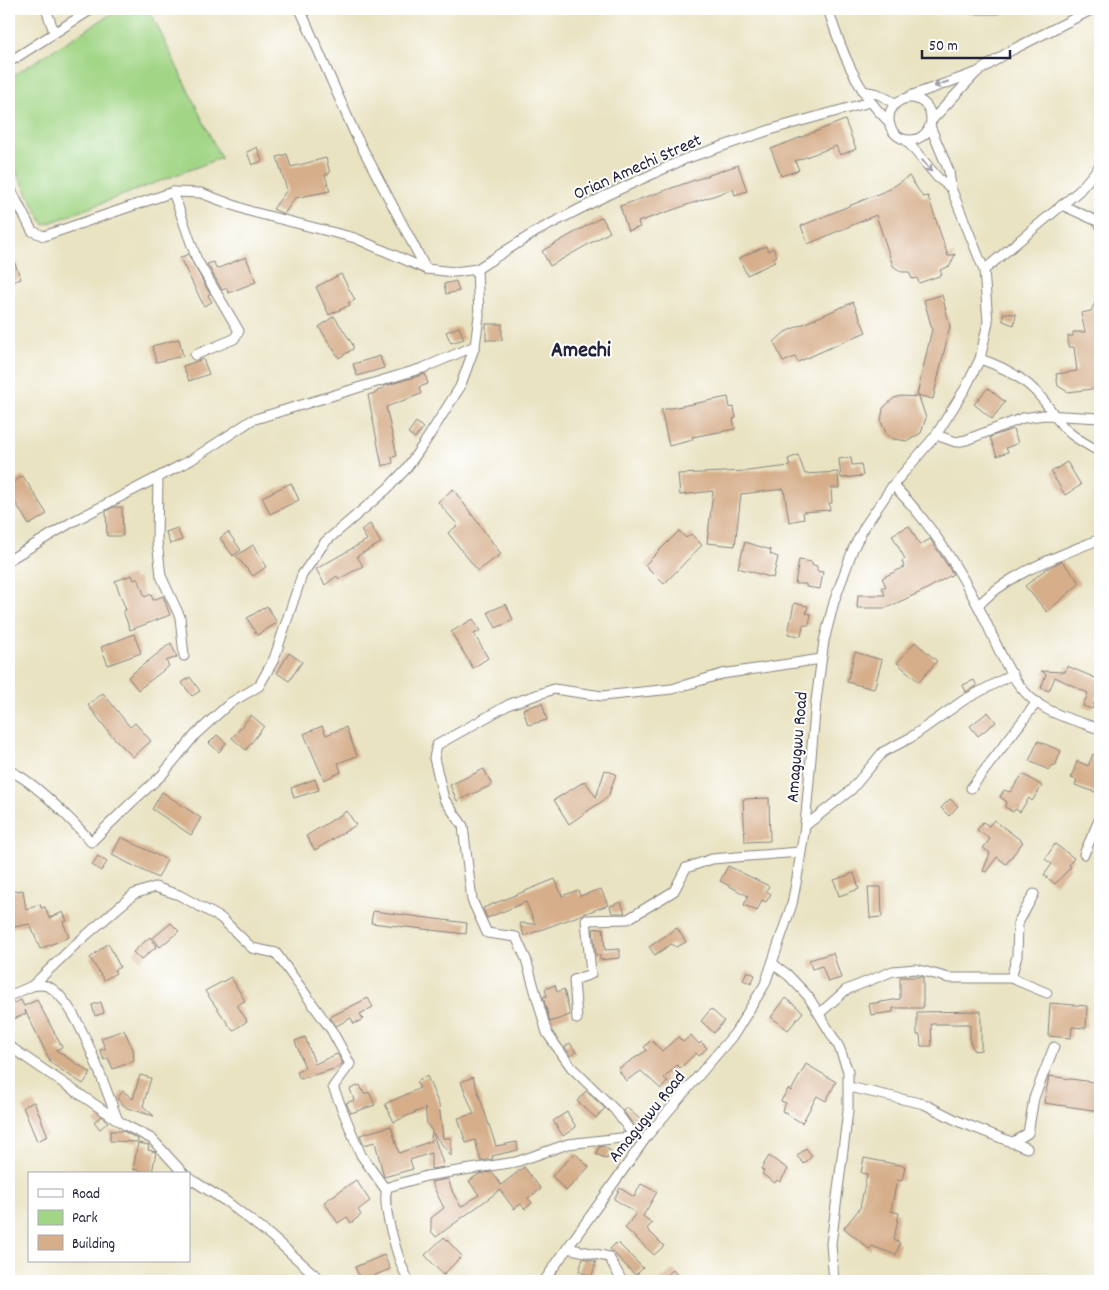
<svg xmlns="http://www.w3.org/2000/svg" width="1109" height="1290" viewBox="0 0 1109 1290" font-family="Dekko,sans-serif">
	<rect width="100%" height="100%" fill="#fff"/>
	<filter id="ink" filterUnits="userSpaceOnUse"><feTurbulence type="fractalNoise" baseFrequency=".02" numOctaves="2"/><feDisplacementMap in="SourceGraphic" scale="10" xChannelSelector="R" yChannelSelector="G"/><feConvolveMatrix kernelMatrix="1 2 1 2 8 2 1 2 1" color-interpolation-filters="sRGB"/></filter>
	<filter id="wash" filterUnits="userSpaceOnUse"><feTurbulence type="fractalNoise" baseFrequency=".0096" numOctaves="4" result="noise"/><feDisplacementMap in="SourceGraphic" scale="20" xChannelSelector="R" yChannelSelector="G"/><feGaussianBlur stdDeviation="1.12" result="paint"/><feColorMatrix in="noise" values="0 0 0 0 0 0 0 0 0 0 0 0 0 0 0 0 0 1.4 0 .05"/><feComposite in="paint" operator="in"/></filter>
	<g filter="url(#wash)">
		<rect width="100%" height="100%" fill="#e9e3c2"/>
		<path fill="#a2d686" stroke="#627c60" d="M119,9H149L221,158L44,225L9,158V78Z"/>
		<g id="blocks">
			<g fill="#d6ae8a">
				<path d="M845,120L856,149L840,155L836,146L795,161L799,170L781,176L771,149Z"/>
				<path d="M257,147L262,161L252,165L247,152Z"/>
				<path d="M287,154L291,167L326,158L330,173L325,175L330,191L295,198L284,214L273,209L287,190L277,157Z"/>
				<path d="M738,165L747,191L735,195L733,189L638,222L640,227L628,231L620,206Z"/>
				<path d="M909,176L923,197L928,196L948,256L955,254L950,266L940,270L942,275L919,283L917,278L912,279L909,272H902L893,266L876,215L808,244L801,226L890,189Z"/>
				<path d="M602,217L610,232L550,266L542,251Z"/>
				<path d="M766,246L768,251L773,248L777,256L773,258L775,262L747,275L739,258Z"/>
				<path d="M9,248L21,279L9,283Z"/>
				<path d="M188,254L210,294L208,295L212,302L204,306L180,258Z"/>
				<path d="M246,257L256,282L228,293L227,288L222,290L207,264L214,262L216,269Z"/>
				<path d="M341,274L355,300L348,303L350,305L329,315L316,287Z"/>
				<path d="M456,281L459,291L446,294L444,284Z"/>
				<path d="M1100,292V348H1097L1100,388L1068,392L1058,386L1056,374L1077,371L1074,347H1068V336H1073V332H1085L1081,313L1091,311Z"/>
				<path d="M942,295L950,326L933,399L917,395L932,329L924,300Z"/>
				<path d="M853,302L866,332L798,362L795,357L783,362L774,342L785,332Z"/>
				<path d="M1003,313L1016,314L1014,325L1003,321Z"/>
				<path d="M334,316L353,345V349L339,358L319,327Z"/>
				<rect x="486" y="324" width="16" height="16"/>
				<path d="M459,327L464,339L451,343L446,332Z"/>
				<path d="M179,339L183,356L156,362L152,346Z"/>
				<path d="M380,356L384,368L357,376L353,364Z"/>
				<path d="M203,359L209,374L189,381L183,366Z"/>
				<path d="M425,374L428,384L419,387L421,394L386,407L397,456L392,457L393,463L382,466L368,395L378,392L377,391L384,388V386Z"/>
				<path d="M988,388L1005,402L992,419L974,404Z"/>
				<path d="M901,396L919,397L926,418L921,433L908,441L893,439L887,435L881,422L883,408L894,398Z"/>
				<path d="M728,397L730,408L734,407L736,418L733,419L735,429L692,437L693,440L669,446L661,410Z"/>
				<path d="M416,422L423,428L415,438L408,433Z"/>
				<path d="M1013,429L1018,443L1006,448L1008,452L997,456L990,437Z"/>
				<path d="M798,455L805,474L838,472L839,488H831L832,503H829L830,510L803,512L804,519L789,522L784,489L741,494L735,546L707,543L713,491L680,495L678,474L747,471L790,466L788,459Z"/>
				<path d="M851,457L852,465L861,464L863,476L841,478L839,459Z"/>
				<path d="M1067,462L1081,485L1065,495L1051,472Z"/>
				<path d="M23,476L47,514L29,525L9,492V485Z"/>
				<path d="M291,483L299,500L270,514L262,497Z"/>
				<path d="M453,489L501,554L478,571L448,533L458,525L438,502Z"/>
				<path d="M114,507H122L123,536H107L106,511Z"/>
				<path d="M370,524L381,543L357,556L363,566L339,579L337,576L325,585L316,569L367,540L361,530Z"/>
				<path d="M909,526L920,545L930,539L953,574L925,590L886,608H857L858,595H885L882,588L886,586L882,578L904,567L902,561L905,559L892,535Z"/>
				<path d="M177,528L182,540L170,544L166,532Z"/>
				<path d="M679,531L686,538L691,534L702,545L664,584L645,565Z"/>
				<path d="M228,532L241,550L233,556L220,538Z"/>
				<path d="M745,542L771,550L770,554L778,557L773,578L738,568Z"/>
				<path d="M253,545L266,567L253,576L236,556Z"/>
				<path d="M799,560L812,562V565L817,566V571L823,572L820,589L806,587V584H795Z"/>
				<path d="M1062,561L1080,583L1047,612L1025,586L1046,569Z"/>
				<path d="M132,575L134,580L138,578L145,597L151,594L153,600L163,596L170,615L130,630L123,611L126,610L115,581Z"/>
				<path d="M794,603L808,606L806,613L811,614L809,625H803L801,636L788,634Z"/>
				<path d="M506,604L513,620L496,628L488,612Z"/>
				<path d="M267,606L277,623L257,635L247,618Z"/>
				<path d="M473,619L480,631L474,634L488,658L473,668L451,632Z"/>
				<path d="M134,634L141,653L108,665L101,647Z"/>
				<path d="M915,642L937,661L919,682L897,663Z"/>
				<path d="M171,643L177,657L166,661L169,666L138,690L128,677Z"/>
				<path d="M855,652L882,660L874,689L847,682Z"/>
				<path d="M289,653L302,662L289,681L277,673Z"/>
				<path d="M1067,666L1100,680V687L1092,709L1083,706L1088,693L1055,677L1049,691L1041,688L1046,674L1041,671L1065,672Z"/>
				<path d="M190,677L200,691L192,696L182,683Z"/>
				<path d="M974,680L977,686L966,692L963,685Z"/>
				<path d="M103,693L130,727L135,723L151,741L133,757L111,735L88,705Z"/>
				<path d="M542,703L547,720L528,725L523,709Z"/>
				<path d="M988,712L996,722L978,736L970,726Z"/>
				<path d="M251,715L264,726L246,750L232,738Z"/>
				<path d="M322,726L326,735L346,727L357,756L338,763L341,772L324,780L304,734Z"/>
				<path d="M217,735L226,743L219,752L209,743Z"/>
				<path d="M1038,741L1061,751L1055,766L1052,765L1049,770L1029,761Z"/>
				<path d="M1093,754L1100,757V776L1095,792L1075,785L1077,780L1071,778L1077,761L1088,766Z"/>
				<path d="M484,769L492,785L457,801L450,785Z"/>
				<path d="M605,770L616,774L608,797L569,824L554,800L585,781L596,797Z"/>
				<path d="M1023,774L1042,786L1032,801L1029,798L1020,812L1015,809L1013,812L1005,807L1006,801L1000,797L1004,790L1010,792Z"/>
				<path d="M315,779L319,790L294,798L291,788Z"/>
				<path d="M162,792L201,818L191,835L152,809Z"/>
				<path d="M769,798L770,841L745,842L743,799Z"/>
				<path d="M950,799L958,806L949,816L941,808Z"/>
				<path d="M347,811L356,825L315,850L306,836Z"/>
				<path d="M994,820L1023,842L1006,864L997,857L986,872L983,871L990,853L983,848L990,839L977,830L983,822L989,826Z"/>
				<path d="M121,837L167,860L158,878L112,855Z"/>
				<path d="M1055,844L1074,858L1069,865L1071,867L1055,884L1044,875L1052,864L1045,859Z"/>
				<path d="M98,856L107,862L101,871L92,865Z"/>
				<path d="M728,866L769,886L766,891L771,894L766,902L762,900L757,911L744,905L748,896L720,881Z"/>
				<path d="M854,873L859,889L839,896L834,880Z"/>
				<path d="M555,879L562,896L578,890L580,896L601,889L608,905L524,936L520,923L535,924L526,902L487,918L483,908Z"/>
				<path d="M868,887H881L882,917L870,918Z"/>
				<path d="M23,890L26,910L40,904L41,908L45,907L49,918L63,912L67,921L63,922L69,937L40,949L30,924L9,928V892Z"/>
				<path d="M621,902L625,913H612L610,906Z"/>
				<path d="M373,911L467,923L466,934L371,923Z"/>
				<path d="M171,923L179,931L160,947L153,938Z"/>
				<path d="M603,928L605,950L620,949V958L600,960V955H596L593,929Z"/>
				<path d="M677,928L686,942L677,947L671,944L655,955L649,947Z"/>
				<path d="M150,937L157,946L141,960L133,952Z"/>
				<path d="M108,943L120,967L114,970L116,973L104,980L90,958Z"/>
				<path d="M833,953L841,978L828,982L822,966L812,969L809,960Z"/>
				<path d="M747,971L755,975L751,984L743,980Z"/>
				<path d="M231,977L245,1001L237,1005L247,1021L233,1031L205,991Z"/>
				<path d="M900,977H923V1008H893V1012L871,1015L869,1004L900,999Z"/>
				<path d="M555,985L557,992L564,989L570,1015L550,1022L543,997L547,996L545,989Z"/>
				<path d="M368,998L373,1007L360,1014L363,1019L354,1024L351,1018L336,1026L330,1017Z"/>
				<path d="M786,998L803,1012L788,1030L771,1017Z"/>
				<path d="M21,1000L24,1006L37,1000L62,1047L56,1050L91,1073L83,1084L51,1063L25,1010L26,1014L9,1021V1005Z"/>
				<path d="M101,1002L104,1013L95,1016L92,1005Z"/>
				<path d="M1050,1003L1087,1006L1086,1028L1072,1027L1071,1038L1048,1036Z"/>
				<path d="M711,1009L724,1021L714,1033L701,1021Z"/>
				<path d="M981,1011V1050L974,1051L970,1042V1024H931L932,1046H921L920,1035H917V1012Z"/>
				<path d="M124,1030L133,1049L134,1061L113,1069L108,1058L104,1060L100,1050L105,1049L101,1038Z"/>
				<path d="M691,1035L699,1044L701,1042L707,1048L699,1056L696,1053L680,1068L677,1065L664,1078L668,1081L661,1089L641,1071L626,1081L618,1069L647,1050L644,1047L651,1040L662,1051L678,1037L683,1042Z"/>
				<path d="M305,1037L315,1064L337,1054L343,1063L334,1069L300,1079L297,1072L305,1068L295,1041Z"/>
				<path d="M570,1043L576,1052L571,1056L565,1047Z"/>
				<path d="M806,1064L836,1082L826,1101L817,1096L802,1123L782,1111L786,1103L781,1101L788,1089L791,1091Z"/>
				<path d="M140,1075L151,1078L143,1106L154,1116L127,1108L117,1099L123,1091L133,1099Z"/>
				<path d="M427,1076L439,1105L443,1138H451V1156L433,1133L444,1167L431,1169V1153L410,1160L413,1169L384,1177L375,1142L364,1145L360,1135L391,1126L399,1153L431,1141L432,1131L427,1124L425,1108L394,1122L385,1104L420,1088L416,1082Z"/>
				<path d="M1049,1076L1100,1083V1111L1044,1103Z"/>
				<path d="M473,1077L496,1146L517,1142L518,1150L492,1156L493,1159L481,1161L475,1140L466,1143L458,1118L474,1114L461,1082Z"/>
				<path d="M360,1085L364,1094L369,1092L375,1105L351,1113L346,1103L354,1100L350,1089Z"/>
				<path d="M586,1091L605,1108L596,1118L577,1101Z"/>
				<path d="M34,1102L48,1136L37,1141L23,1107Z"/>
				<path d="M626,1107L641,1120L635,1127L623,1111Z"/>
				<path d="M567,1112L576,1127L563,1136L553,1121Z"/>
				<path d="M101,1116L108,1122L100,1129L94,1122Z"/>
				<path d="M110,1131H123L138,1139V1142L110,1141Z"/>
				<path d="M138,1143L149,1145L148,1150L156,1152L152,1173L133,1169Z"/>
				<path d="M603,1146L611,1151L607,1159L596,1154L599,1147Z"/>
				<path d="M806,1148L812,1156L804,1164L797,1156Z"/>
				<path d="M575,1153L589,1167L566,1191L552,1176Z"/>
				<path d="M769,1156L788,1169L780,1182L777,1180L775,1183L762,1174L764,1171L761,1169Z"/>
				<path d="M864,1158L905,1166L902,1181L897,1180L891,1211L899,1213L894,1240L900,1243L896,1255L872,1246L869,1249L844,1228L860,1208L867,1174L861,1173Z"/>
				<path d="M524,1167L541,1189L528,1198L532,1203L525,1209L521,1204L514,1209L500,1190L436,1237L431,1231V1218L444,1208L431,1182L448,1179L453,1193L461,1207L479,1195L469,1181L479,1174L492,1172L501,1185Z"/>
				<path d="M356,1180L370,1201L358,1210L361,1215L351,1223L347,1217L338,1223L324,1202Z"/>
				<path d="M641,1184L657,1192L643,1216L652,1223L647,1229L664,1246L654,1255L625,1228L636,1213L614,1199L620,1188L634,1197Z"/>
				<path d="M444,1237L462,1256L443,1275L425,1255Z"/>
				<path d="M617,1242L643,1268L637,1274H634L610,1249Z"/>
				<path d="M384,1255L390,1269L361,1281L355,1267Z"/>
				<path d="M583,1258L596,1262L592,1276L579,1272Z"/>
				<path d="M673,1270L683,1281H659Z"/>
			</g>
		</g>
	</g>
	<g filter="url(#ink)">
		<use href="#blocks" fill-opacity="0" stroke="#86827e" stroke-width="1"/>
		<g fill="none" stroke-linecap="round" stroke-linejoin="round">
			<defs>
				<g id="minor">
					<path d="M46,9L54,32"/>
					<path d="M300,9L355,134L426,269"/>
					<path d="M828,9C841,50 857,92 888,121"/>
					<path d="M971,9H997"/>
					<path d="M9,62L92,9"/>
					<path d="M863,91L878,94L895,103"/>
					<path d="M910,96L975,73"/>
					<circle cx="910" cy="119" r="21"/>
					<path d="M931,121L976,73L1010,51L1093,9"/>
					<path d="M906,140L938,178L951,188"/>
					<path d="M9,186L32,231L44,236L173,192L201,193L249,211L355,238L426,269L455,272L477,269L537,231L605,196L685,159L776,128L870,102"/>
					<path d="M173,192L197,260L239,331L234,339L195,355"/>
					<path d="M1062,205L1099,222L1100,225"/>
					<path d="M984,270L1079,191L1100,166"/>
					<path d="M980,359C1004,367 1029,381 1044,401C1053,412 1059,425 1071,434C1080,441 1090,446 1100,452"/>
					<path d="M936,435L956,442L966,440L1023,418L1044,415L1100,418"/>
					<path d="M158,478L157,541L161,576L180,617L184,656"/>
					<path d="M893,485C928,520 955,562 978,606C995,637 1007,681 1037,703C1055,716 1080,722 1100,729"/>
					<path d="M9,560L72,522L191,460L252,420L423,368L475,346"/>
					<path d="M978,606C1007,574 1061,555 1100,539"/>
					<path d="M9,771C31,778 75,823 91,842L132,802L162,775L196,734L230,703L259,686L274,659L302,575L325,542L387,489L406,469L425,442L460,387L475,346L479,316L477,269"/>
					<path d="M971,788L1037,702"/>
					<path d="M805,826L851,790L883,752L910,738L964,700L1013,674"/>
					<path d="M1084,854L1100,818"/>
					<path d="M773,964L788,975L808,996L839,1047L848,1071V1111L831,1244L834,1281"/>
					<path d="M1011,978L1017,956L1018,923L1034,894"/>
					<path d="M32,986C39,985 45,984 51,988C79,1006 104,1086 117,1118"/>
					<path d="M9,996L32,986L76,944L134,894L155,887L179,895L221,918L252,948L276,953L332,1031L350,1064L333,1087L361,1155L386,1190"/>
					<path d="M820,1013L846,990L893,971L916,969L949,978H1011L1047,993"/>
					<path d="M577,1019L574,980L591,974L586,920L628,919L674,891L686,868L712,859L799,852"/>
					<path d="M9,1046L125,1125L152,1139L184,1174"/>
					<path d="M849,1087L924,1104L960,1122L1027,1148"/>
					<path d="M634,1136L615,1110L571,1067L547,1033L526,959L516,937L487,933L472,900L463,826L444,799L434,758L437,745L510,704L554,689L602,696L672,689L722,674L821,659"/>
					<path d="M1012,1143L1028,1133L1034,1098L1054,1047"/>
					<path d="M189,1178L227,1202L271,1236L322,1281"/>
					<path d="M567,1248L609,1257L622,1281"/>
					<path d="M409,1281C400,1266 379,1201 388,1187L426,1176L516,1162L568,1144L638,1136"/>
					<path d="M544,1281L648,1135L735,1033L765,984L792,904L797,878L805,826L816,701L824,641L834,602L853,549L865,526L893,485L936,435L965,389L980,359L988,322L984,270L951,188L949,171L930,126"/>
				</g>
			</defs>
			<use href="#minor" stroke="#86827e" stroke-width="11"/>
			<use href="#minor" stroke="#fff" stroke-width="9"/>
		</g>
		<defs><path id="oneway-shaft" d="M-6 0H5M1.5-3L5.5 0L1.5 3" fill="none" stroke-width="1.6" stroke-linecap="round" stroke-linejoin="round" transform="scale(1.25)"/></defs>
		<g stroke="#9c9ca7">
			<use href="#oneway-shaft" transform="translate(941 84) rotate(161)"/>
			<use href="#oneway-shaft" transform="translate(927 166) rotate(50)"/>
		</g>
	</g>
	<g text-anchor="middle" stroke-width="4" stroke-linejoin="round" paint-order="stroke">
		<g font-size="18" fill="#22223b" stroke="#fff">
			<text transform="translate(637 166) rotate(-24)" y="6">Orian Amechi Street</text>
			<text transform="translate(796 747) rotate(-85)" y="6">Amagugwu Road</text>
			<text transform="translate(646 1116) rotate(-51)" y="6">Amagugwu Road</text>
		</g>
		<g font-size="22" font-weight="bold" fill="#22223b" stroke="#fff">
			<text x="581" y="356">Amechi</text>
		</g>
	</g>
	<rect width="1109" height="1290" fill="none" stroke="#fff" stroke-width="30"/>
	<rect x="28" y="1172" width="162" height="90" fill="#ffffff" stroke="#a7a7b1"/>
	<rect x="38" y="1189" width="25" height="8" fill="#ffffff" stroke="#a7a7b1"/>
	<text x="72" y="1198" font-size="15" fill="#22223b">Road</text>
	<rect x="38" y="1210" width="25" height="15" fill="#a2d686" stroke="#a7a7b1"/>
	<text x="72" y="1222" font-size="15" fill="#22223b">Park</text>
	<rect x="38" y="1235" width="25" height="15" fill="#d6ae8a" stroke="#a7a7b1"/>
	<text x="72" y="1248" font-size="15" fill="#22223b">Building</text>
	<path d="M922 50v8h88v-8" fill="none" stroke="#22223b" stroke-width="2.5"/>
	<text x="929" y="50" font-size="15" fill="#22223b" stroke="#ffffff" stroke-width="4" paint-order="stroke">50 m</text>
</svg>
